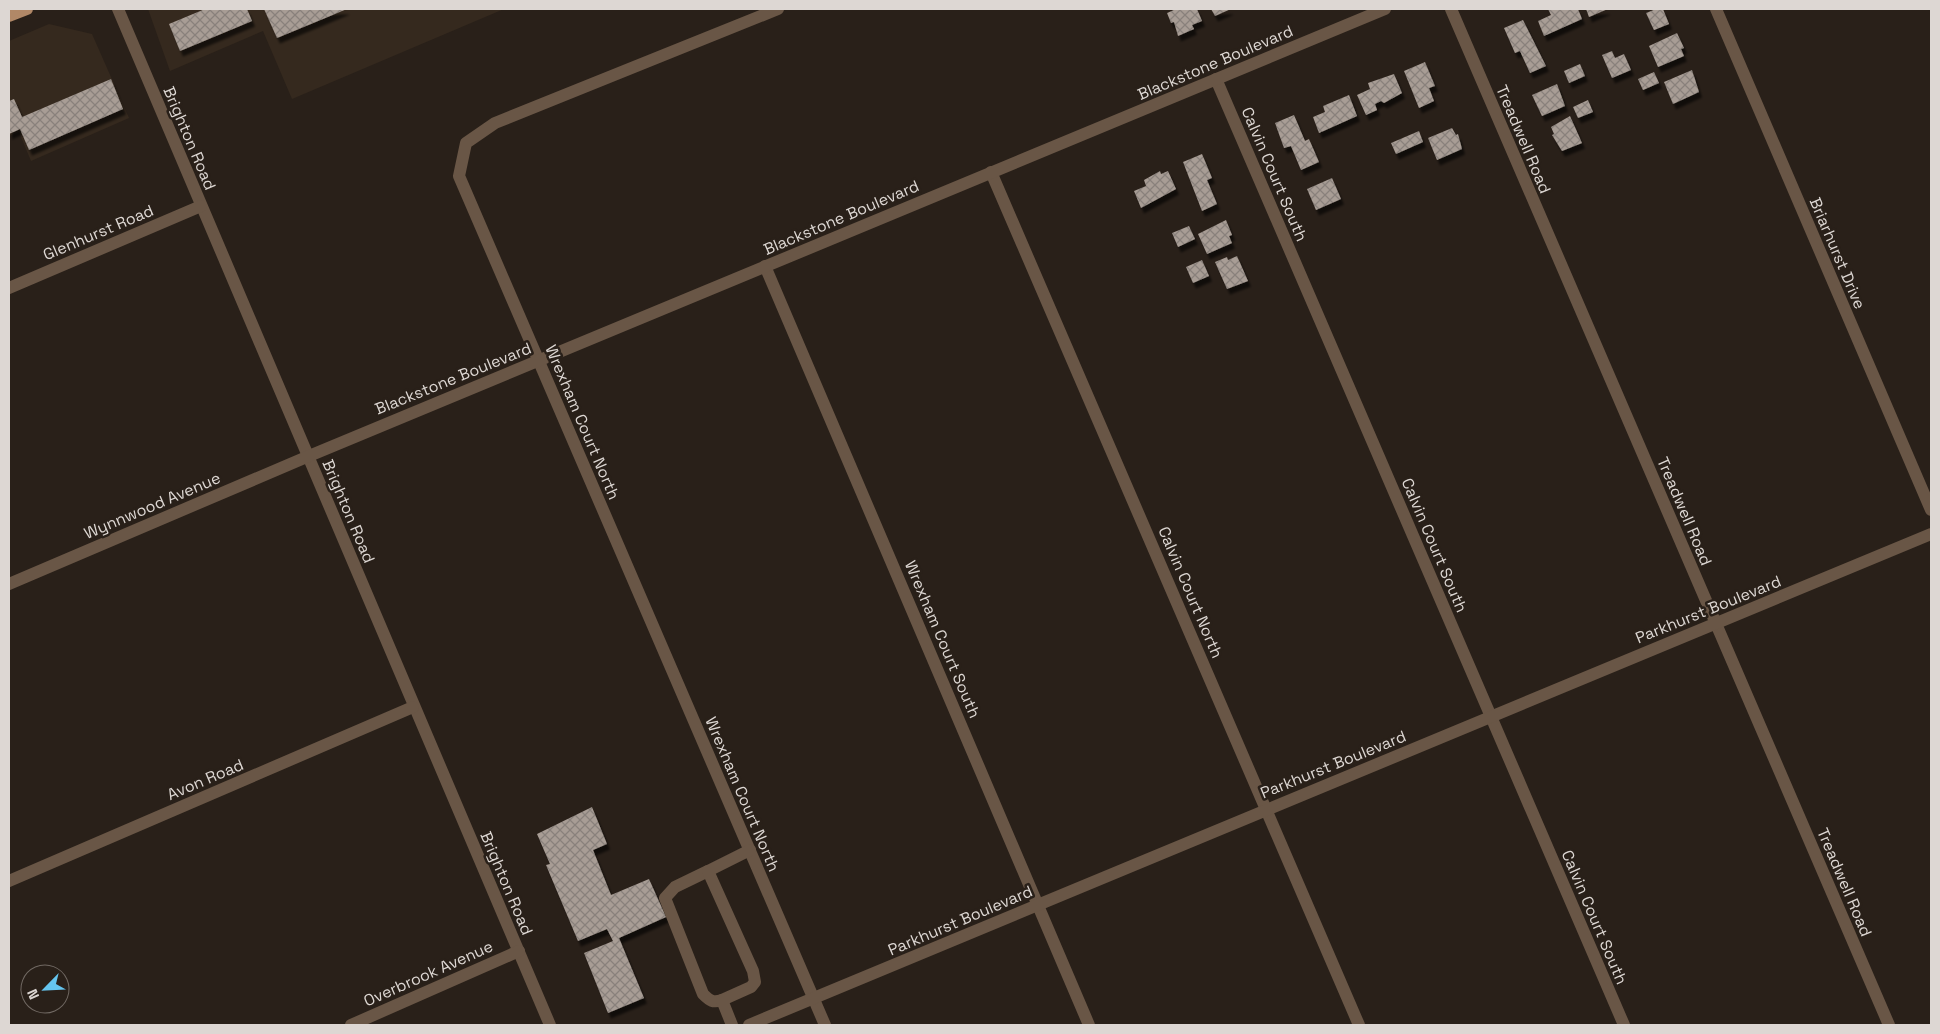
<svg xmlns="http://www.w3.org/2000/svg" width="1940" height="1034" viewBox="0 0 1940 1034" font-family="'Space Grotesk',sans-serif">
	<defs>
		<pattern id="building-cross-hatch" width="8" height="8" patternUnits="userSpaceOnUse" patternTransform="scale(1.25)"><rect width="8" height="8" fill="#a89d95"/><path d="M0 0l8 8M0 8l8-8" fill="none" stroke="#89817b"/></pattern>
		<filter id="shadow"><feDropShadow dx="3" dy="5.5" stdDeviation="1" flood-color="#0009"/></filter>
	</defs>
	<rect width="100%" height="100%" fill="#292019"/>
	<g fill="#35291e">
		<path d="M148,9H504L292,99L263,31L170,71Z"/>
		<path d="M49,24L92,34L129,118L31,161L19,132L9,136V41Z"/>
	</g>
	<g fill="url(#building-cross-hatch)" filter="url(#shadow)">
		<path d="M205,9H247L252,21L180,51L169,24Z"/>
		<path d="M264,9H347L277,38Z"/>
		<path d="M1176,9H1197L1202,21L1192,25L1194,29L1178,36L1174,22L1171,23L1167,13Z"/>
		<path d="M1211,9H1231L1215,16Z"/>
		<path d="M1548,9H1578L1582,19L1544,36L1538,21L1551,15Z"/>
		<path d="M1586,9H1608L1589,17Z"/>
		<path d="M1656,9H1663L1669,24L1654,30L1646,13Z"/>
		<path d="M1523,20L1546,66L1530,73L1520,51L1515,53L1504,28Z"/>
		<path d="M1677,33L1684,48L1681,49L1684,56L1658,67L1649,46Z"/>
		<path d="M1612,51L1615,58L1624,54L1631,70L1612,78L1602,55Z"/>
		<path d="M1425,62L1435,86L1429,88L1434,101L1419,108L1404,71Z"/>
		<path d="M1580,64L1585,76L1569,83L1564,71Z"/>
		<path d="M1692,70L1699,92L1673,104L1664,82Z"/>
		<path d="M1654,72L1659,83L1643,90L1638,79Z"/>
		<path d="M1394,74L1402,93L1384,103L1381,101L1375,104L1377,110L1366,115L1357,95L1370,89L1368,83Z"/>
		<path d="M111,79L123,109L29,150L20,129L9,134V101L14,99L22,117Z"/>
		<path d="M1557,84L1565,106L1542,116L1532,95Z"/>
		<path d="M1349,95L1357,116L1319,133L1313,117L1325,112L1323,106Z"/>
		<path d="M1588,100L1593,112L1578,118L1573,107Z"/>
		<path d="M1294,115L1305,141L1309,139L1319,162L1301,170L1291,146L1284,148L1275,123Z"/>
		<path d="M1570,116L1582,143L1562,151L1552,135L1554,134L1551,127Z"/>
		<path d="M1452,128L1456,135L1458,134L1462,149L1437,160L1428,138Z"/>
		<path d="M1419,131L1423,142L1396,154L1391,143Z"/>
		<path d="M1202,154L1212,178L1207,180L1217,204L1202,211L1183,162Z"/>
		<path d="M1160,171L1161,174L1168,171L1176,189L1141,208L1134,191L1146,186L1144,180Z"/>
		<path d="M1332,178L1341,199L1316,210L1307,189Z"/>
		<path d="M1226,220L1232,235L1229,236L1232,243L1207,254L1198,234Z"/>
		<path d="M1189,226L1195,239L1178,247L1172,233Z"/>
		<path d="M1237,256L1248,281L1227,289L1215,262L1227,257L1228,260Z"/>
		<path d="M1202,260L1209,276L1193,283L1186,267Z"/>
		<path d="M592,807L607,844L593,850L611,895L649,879L666,917L619,938L644,998L608,1013L584,953L613,941L607,929L578,941L546,865L550,864L537,834Z"/>
	</g>
	<g fill="none" stroke-linecap="round" stroke-linejoin="round">
		<g stroke="#695646" stroke-width="12">
			<path d="M118,9L550,1025"/>
			<path d="M778,9L495,123L466,143L459,176L825,1025"/>
			<path d="M1451,9L1889,1025"/>
			<path d="M1716,9L1931,510"/>
			<path d="M1216,79L1624,1025"/>
			<path d="M991,172L1359,1025"/>
			<path d="M765,266L1089,1025"/>
			<path d="M9,288L201,206"/>
			<path d="M9,584L309,456L1385,9"/>
			<path d="M708,871L675,887L665,898L703,994C710,1001 713,1003 722,1000"/>
			<path d="M9,881L413,707"/>
			<path d="M351,1025L519,951"/>
			<path d="M732,1025L722,1000L751,987L755,982L753,971L708,871L750,850"/>
			<path d="M749,1025L1931,534"/>
		</g>
		<path stroke="#b18867" stroke-width="12" d="M9,16L27,9"/>
	</g>
	<g text-anchor="middle" stroke-width="5" stroke-linejoin="round" paint-order="stroke">
		<g font-size="16" fill="#ddd7d3" stroke="#292019">
			<text transform="translate(1215 62) rotate(-23)" y="6">Blackstone Boulevard</text>
			<text transform="translate(190 138) rotate(67)" y="6">Brighton Road</text>
			<text transform="translate(1524 139) rotate(67)" y="6">Treadwell Road</text>
			<text transform="translate(1275 174) rotate(67)" y="6">Calvin Court South</text>
			<text transform="translate(841 217) rotate(-23)" y="6">Blackstone Boulevard</text>
			<text transform="translate(98 232) rotate(-23)" y="6">Glenhurst Road</text>
			<text transform="translate(1838 253) rotate(67)" y="6">Briarhurst Drive</text>
			<text transform="translate(453 378) rotate(-22)" y="6">Blackstone Boulevard</text>
			<text transform="translate(583 422) rotate(67)" y="6">Wrexham Court North</text>
			<text transform="translate(152 505) rotate(-23)" y="6">Wynnwood Avenue</text>
			<text transform="translate(349 511) rotate(67)" y="6">Brighton Road</text>
			<text transform="translate(1685 511) rotate(67)" y="6">Treadwell Road</text>
			<text transform="translate(1435 545) rotate(67)" y="6">Calvin Court South</text>
			<text transform="translate(1191 592) rotate(67)" y="6">Calvin Court North</text>
			<text transform="translate(1708 609) rotate(-22)" y="6">Parkhurst Boulevard</text>
			<text transform="translate(943 639) rotate(67)" y="6">Wrexham Court South</text>
			<text transform="translate(1333 764) rotate(-22)" y="6">Parkhurst Boulevard</text>
			<text transform="translate(205 779) rotate(-23)" y="6">Avon Road</text>
			<text transform="translate(743 794) rotate(67)" y="6">Wrexham Court North</text>
			<text transform="translate(1845 882) rotate(67)" y="6">Treadwell Road</text>
			<text transform="translate(507 883) rotate(67)" y="6">Brighton Road</text>
			<text transform="translate(1595 917) rotate(67)" y="6">Calvin Court South</text>
			<text transform="translate(960 920) rotate(-23)" y="6">Parkhurst Boulevard</text>
			<text transform="translate(428 973) rotate(-24)" y="6">Overbrook Avenue</text>
		</g>
	</g>
	<rect width="1940" height="1034" fill="none" stroke="#ddd7d3" stroke-width="20"/>
	<g transform="translate(45 989) rotate(246)"><circle r="24" fill="#292019" stroke="#716963"/>
	<path d="M0-4L9 19L0 12L-9 19Z" fill="#65c5ef"/>
	<text y="-8" font-size="14" font-weight="bold" text-anchor="middle" fill="#ddd7d3">N</text>
	</g>
</svg>
